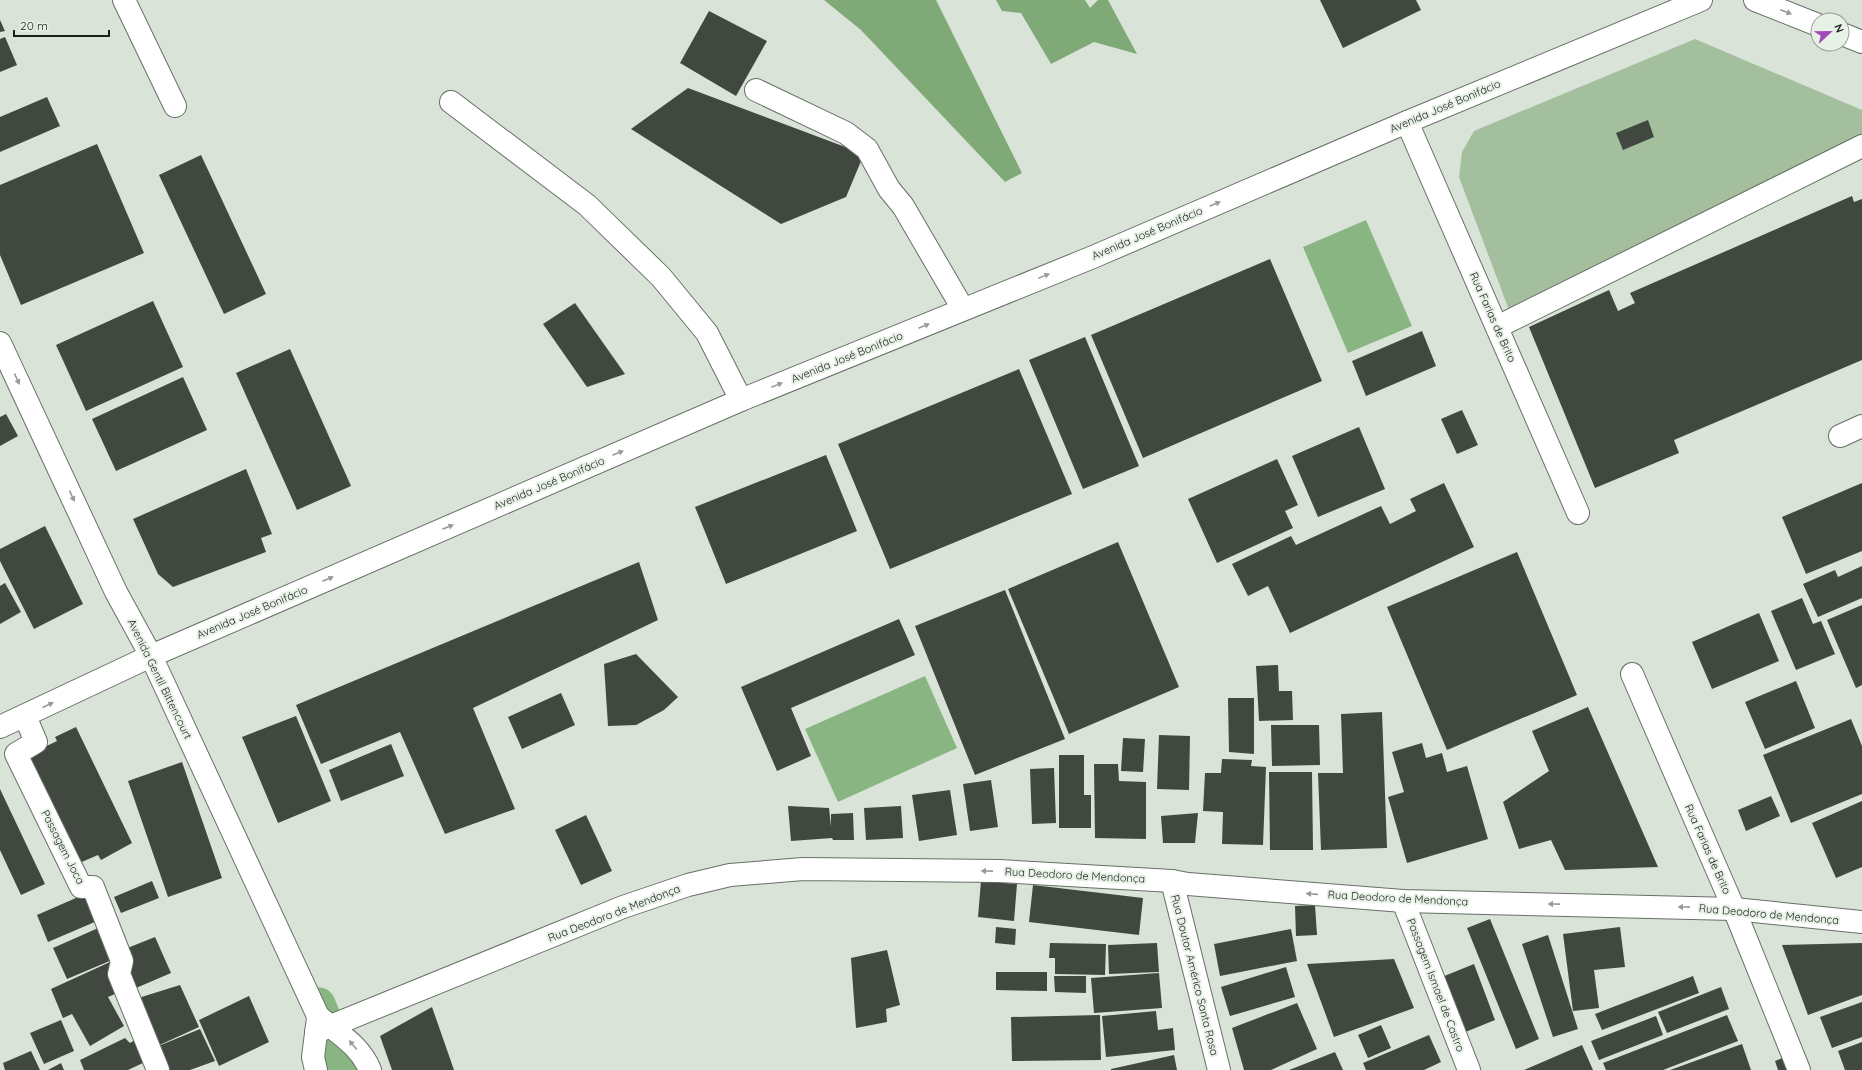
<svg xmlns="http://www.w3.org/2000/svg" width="1862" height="1070" viewBox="0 0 1862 1070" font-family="Quicksand,sans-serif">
	<rect width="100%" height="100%" fill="#dae3d8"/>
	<path fill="#a3bf9e" d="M1695,39L1862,110V157L1509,310L1459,177L1462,152L1474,131Z"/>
	<g fill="#7faa78">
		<path d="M824,0H936L1022,173L1005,182L861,30Z"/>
		<path d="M996,0H1085L1090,8L1098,0H1108L1137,54L1094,42L1051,64L1021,13L1002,11Z"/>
	</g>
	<g fill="#89b583">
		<path d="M1366,220L1412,326L1348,353L1303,247Z"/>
		<path d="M925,676L957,748L838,802L805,729Z"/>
		<path d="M348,1052L356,1070H328L324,1060Z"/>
	</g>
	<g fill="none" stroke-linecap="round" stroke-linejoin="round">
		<path stroke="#89b583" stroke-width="33" d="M319,1004L346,1070"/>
	</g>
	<g fill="#40483f">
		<path d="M1320,0H1416L1421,10L1343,48Z"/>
		<path d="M709,11L767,41L736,96L680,63Z"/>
		<path d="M0,20L5,31L0,32Z"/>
		<path d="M5,37L17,65L0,72V39Z"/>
		<path d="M688,88L864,154L846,197L781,224L631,129Z"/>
		<path d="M47,97L60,126L0,152V117Z"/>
		<path d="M1648,120L1654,137L1623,150L1616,133Z"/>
		<path d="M97,144L144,253L21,305L0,255V185Z"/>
		<path d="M201,155L266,294L224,314L159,175Z"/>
		<path d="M1852,196L1854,202L1862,199V360L1674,440L1679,453L1595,488L1529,327L1609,290L1618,311L1635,303L1630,293Z"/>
		<path d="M1270,259L1322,381L1143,458L1091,335Z"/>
		<path d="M153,301L183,367L86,411L56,345Z"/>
		<path d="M575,303L625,374L587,387L543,324Z"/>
		<path d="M1422,331L1436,366L1366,396L1352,361Z"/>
		<path d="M1085,337L1139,466L1083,489L1029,360Z"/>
		<path d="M290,349L351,486L297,510L236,373Z"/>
		<path d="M1019,369L1072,494L890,569L838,444Z"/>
		<path d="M183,377L207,430L116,471L92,419Z"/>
		<path d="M1462,410L1478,445L1457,454L1441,419Z"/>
		<path d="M6,414L18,436L0,446V417Z"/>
		<path d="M1359,427L1385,489L1318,517L1292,456Z"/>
		<path d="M826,455L857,531L726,584L695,507Z"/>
		<path d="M1277,459L1298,505L1285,511L1293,528L1217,563L1188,499Z"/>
		<path d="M246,469L272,534L261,538L266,552L173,587L158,574L133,519Z"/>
		<path d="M1444,483L1474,547L1290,633L1268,586L1248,596L1232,564L1291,536L1296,545L1381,506L1390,524L1416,511L1410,499Z"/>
		<path d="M1862,483V551L1806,574L1782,517Z"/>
		<path d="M45,526L83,604L34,629L0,561V549Z"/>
		<path d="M1118,542L1179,687L1069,734L1008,589Z"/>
		<path d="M1517,552L1577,695L1447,750L1387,607Z"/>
		<path d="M639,562L658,620L473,708L515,809L445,834L400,732L321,764L296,705Z"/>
		<path d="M1862,566V598L1818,617L1803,584L1835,570L1838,577Z"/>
		<path d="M5,583L21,612L0,624V586Z"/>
		<path d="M1005,590L1065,739L975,775L915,626Z"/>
		<path d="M1802,598L1813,624L1821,621L1835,654L1796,670L1771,611Z"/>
		<path d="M1862,605V685L1856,688L1827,620Z"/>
		<path d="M1759,613L1779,661L1712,689L1692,642Z"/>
		<path d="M899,619L915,655L791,708L811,756L777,771L741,687Z"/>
		<path d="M636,654L678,697L664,710L636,725L608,726L604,664Z"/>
		<path d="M1278,665L1279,691H1292L1293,720L1259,721L1256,666Z"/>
		<path d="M1796,681L1815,728L1765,749L1745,702Z"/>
		<path d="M561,693L575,725L522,749L508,717Z"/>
		<path d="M1228,698H1254V754L1229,752Z"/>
		<path d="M1588,707L1658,867L1565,870L1551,840L1519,849L1503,802L1549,771L1532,731Z"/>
		<path d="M1382,712L1387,848L1321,850L1318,773H1343L1341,714Z"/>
		<path d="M296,716L331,801L278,823L242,737Z"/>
		<path d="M1851,719L1862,746V794L1791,823L1763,755Z"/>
		<path d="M1271,725H1319L1320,765L1272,766Z"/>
		<path d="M76,727L132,843L101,860L98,855L77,864L24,757L57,741L55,737Z"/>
		<path d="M1159,735L1190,736L1189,790L1157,789Z"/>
		<path d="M1123,738L1145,739L1143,772L1121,771Z"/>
		<path d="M1422,743L1426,758L1442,753L1447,772L1467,766L1488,839L1407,863L1388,797L1404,792L1392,752Z"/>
		<path d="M391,744L404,776L341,801L329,770Z"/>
		<path d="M1059,755H1084V795H1091V828H1059Z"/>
		<path d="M1222,759L1252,760L1251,766L1266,767L1263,845L1222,844L1223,812L1203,811L1205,773H1221Z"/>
		<path d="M182,762L222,878L168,897L128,781Z"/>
		<path d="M1094,764H1118L1119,781L1146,782V839L1095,838Z"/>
		<path d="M1054,768L1056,823L1032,824L1030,769Z"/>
		<path d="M1269,772H1312L1313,850H1270Z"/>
		<path d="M991,780L998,827L970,831L963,784Z"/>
		<path d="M0,789L45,884L21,895L0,850Z"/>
		<path d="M950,790L957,835L919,841L912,795Z"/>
		<path d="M1771,796L1780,816L1746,831L1738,810Z"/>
		<path d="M1862,801V867L1836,878L1812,823Z"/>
		<path d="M788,806L829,808L831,827V814L853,813L854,840H833L832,838L791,841Z"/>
		<path d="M901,806L903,838L866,840L864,808Z"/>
		<path d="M1198,813L1195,843H1163L1161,816Z"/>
		<path d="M586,815L612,871L581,885L555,830Z"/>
		<path d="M152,881L159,898L121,913L114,897Z"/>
		<path d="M981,881L1017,884L1014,921L978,917Z"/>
		<path d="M1033,885L1143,898L1139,935L1029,922Z"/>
		<path d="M92,891L104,918L48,942L37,915Z"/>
		<path d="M1315,905L1317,935L1296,936L1295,906Z"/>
		<path d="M1490,919L1539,1039L1516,1049L1467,928Z"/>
		<path d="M105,925L119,957L67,979L53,948Z"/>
		<path d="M996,927L1016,929L1015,945L995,943Z"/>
		<path d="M1620,927L1625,967L1594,970L1599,1008L1573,1011L1563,934Z"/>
		<path d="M1291,929L1297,961L1220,976L1214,944Z"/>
		<path d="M1548,935L1578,1029L1553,1037L1522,944Z"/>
		<path d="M155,937L171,973L136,988L120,951Z"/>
		<path d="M1050,943L1106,944L1105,975L1055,974V958H1049Z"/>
		<path d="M1157,943L1159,972L1109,974L1108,945Z"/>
		<path d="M1862,943V995L1808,1015L1782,945Z"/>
		<path d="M887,950L900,1005L886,1009L887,1022L856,1028L851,958Z"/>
		<path d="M1394,959L1414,1008L1334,1037L1307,964Z"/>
		<path d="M110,962L122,991L108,997L124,1026L90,1046L72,1014L63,1018L51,989Z"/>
		<path d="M1474,964L1495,1020L1463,1033L1442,977Z"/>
		<path d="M1286,967L1295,997L1230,1016L1221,987Z"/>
		<path d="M996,972H1047V991L996,990Z"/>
		<path d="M1159,973L1162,1008L1094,1013L1091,978Z"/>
		<path d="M1054,976H1086V993L1055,992Z"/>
		<path d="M1693,976L1699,993L1602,1030L1595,1014Z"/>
		<path d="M180,985L199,1027L153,1048L132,1000Z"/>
		<path d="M1721,987L1729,1009L1667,1033L1658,1012Z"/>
		<path d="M249,996L269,1042L219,1066L199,1020Z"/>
		<path d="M1862,1002V1037L1832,1048L1820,1017Z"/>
		<path d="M1297,1003L1317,1049L1271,1070H1244L1232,1028Z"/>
		<path d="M432,1007L454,1070H392L380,1036Z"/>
		<path d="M1156,1011L1158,1030L1173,1028L1175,1050L1106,1057L1102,1016Z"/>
		<path d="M1100,1015L1101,1060L1012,1061L1011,1017Z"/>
		<path d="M1727,1015L1738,1041L1663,1070H1606L1603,1063Z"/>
		<path d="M1656,1016L1663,1035L1599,1060L1591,1041Z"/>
		<path d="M61,1020L74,1051L44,1064L30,1033Z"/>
		<path d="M1381,1025L1391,1048L1368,1058L1358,1035Z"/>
		<path d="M200,1029L215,1061L190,1070H166L156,1047Z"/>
		<path d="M1429,1035L1441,1062L1424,1070H1366L1363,1063Z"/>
		<path d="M125,1038L130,1043L135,1040L145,1062L128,1070H84L80,1060Z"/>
		<path d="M1862,1042V1070H1845L1838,1051Z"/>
		<path d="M1742,1044L1751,1070H1670Z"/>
		<path d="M1582,1045L1593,1070H1524Z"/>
		<path d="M31,1051L40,1070H5L3,1063Z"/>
		<path d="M1335,1052L1343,1070H1289Z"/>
		<path d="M1174,1055L1177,1070H1111V1069Z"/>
		<path d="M1785,1057L1790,1070H1778L1775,1061Z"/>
		<path d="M61,1063L64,1070H48Z"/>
	</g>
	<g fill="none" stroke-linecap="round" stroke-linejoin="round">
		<defs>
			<g id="minor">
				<path d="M124,0L175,106"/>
				<path d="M756,90L846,133L867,149L889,189L903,206L963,309"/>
				<path d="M451,102L587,205L661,277L707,333L741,400"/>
				<path d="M1407,122L1578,513"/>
				<path d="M1497,327L1862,146"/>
				<path d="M1840,436L1862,426"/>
				<path d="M151,656L318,1016C337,1033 360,1045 370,1070"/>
				<path d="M1632,674L1734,909L1799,1070"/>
				<path d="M25,716L36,742L16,754L81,887H93L122,961L119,974L158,1070"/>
				<path d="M1172,881L1219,1070"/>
				<path d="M1403,901L1469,1070"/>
				<path d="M316,1032L623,907L688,885L730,875L803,869L999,871L1172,881L1188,884L1403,901L1734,909L1862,922"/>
				<path d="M316,1070L313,1057L318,1018"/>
			</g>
			<g id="major">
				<path d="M1755,0L1818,25"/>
				<path d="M1842,34L1862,42"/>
				<path d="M0,343L116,592L151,656"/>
				<path d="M0,727L151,656L741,400L1093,257L1407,122L1701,0"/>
			</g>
		</defs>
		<use href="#minor" stroke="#677066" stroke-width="24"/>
		<use href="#major" stroke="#677066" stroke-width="24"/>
		<use href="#minor" stroke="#fff" stroke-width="22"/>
		<use href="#major" stroke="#fff" stroke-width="22"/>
	</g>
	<defs><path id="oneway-solid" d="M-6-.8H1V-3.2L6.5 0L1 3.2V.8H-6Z"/></defs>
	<g fill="#989a98">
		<use href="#oneway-solid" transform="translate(1786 12) rotate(21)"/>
		<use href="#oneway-solid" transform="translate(1215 204) rotate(-23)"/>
		<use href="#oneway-solid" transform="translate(1044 276) rotate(-22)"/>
		<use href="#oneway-solid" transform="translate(924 326) rotate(-23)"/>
		<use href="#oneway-solid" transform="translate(17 379) rotate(65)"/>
		<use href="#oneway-solid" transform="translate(777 385) rotate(-22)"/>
		<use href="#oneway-solid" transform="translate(618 453) rotate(-23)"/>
		<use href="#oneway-solid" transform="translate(72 496) rotate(65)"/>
		<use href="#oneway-solid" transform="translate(448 527) rotate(-23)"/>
		<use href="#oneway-solid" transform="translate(328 579) rotate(-23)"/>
		<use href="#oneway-solid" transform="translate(48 705) rotate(-25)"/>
		<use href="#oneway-solid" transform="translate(987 871) rotate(-179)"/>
		<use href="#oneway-solid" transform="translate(1312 894) rotate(-176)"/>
		<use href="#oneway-solid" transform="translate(1554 904) rotate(-179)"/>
		<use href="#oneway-solid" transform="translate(1684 907) rotate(-179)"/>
		<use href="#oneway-solid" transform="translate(353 1045) rotate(-130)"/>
	</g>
	<g text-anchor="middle" stroke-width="4" stroke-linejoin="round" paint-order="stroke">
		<g font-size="11" fill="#1b1f1b" stroke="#e7f1e6">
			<text transform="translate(1445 106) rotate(-23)" y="4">Avenida José Bonifácio</text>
			<text transform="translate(1147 233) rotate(-23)" y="4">Avenida José Bonifácio</text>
			<text transform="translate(1493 317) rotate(66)" y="4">Rua Farias de Brito</text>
			<text transform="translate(847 357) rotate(-22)" y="4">Avenida José Bonifácio</text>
			<text transform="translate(549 483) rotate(-23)" y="4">Avenida José Bonifácio</text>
			<text transform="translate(252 612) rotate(-23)" y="4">Avenida José Bonifácio</text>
			<text transform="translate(160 679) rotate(64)" y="4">Avenida Gentil Bittencourt</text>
			<text transform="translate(63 847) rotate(63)" y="4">Passagem Joca</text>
			<text transform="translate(1708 849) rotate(66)" y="4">Rua Farias de Brito</text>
			<text transform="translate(1075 875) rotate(3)" y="4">Rua Deodoro de Mendonça</text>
			<text transform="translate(1398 898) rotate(3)" y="4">Rua Deodoro de Mendonça</text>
			<text transform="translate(614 913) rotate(-21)" y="4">Rua Deodoro de Mendonça</text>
			<text transform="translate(1769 914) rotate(5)" y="4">Rua Deodoro de Mendonça</text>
			<text transform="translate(1195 975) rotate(76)" y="4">Rua Doutor Américo Santa Rosa</text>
			<text transform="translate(1436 985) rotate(69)" y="4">Passagem Ismael de Castro</text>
		</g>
	</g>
	<g transform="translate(1830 32) rotate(68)"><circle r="19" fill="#e7f1e6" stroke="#959d95"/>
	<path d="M0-3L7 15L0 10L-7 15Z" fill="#a34ab6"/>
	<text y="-6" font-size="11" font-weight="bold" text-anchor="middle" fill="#1b1f1b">N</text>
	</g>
	<path d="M14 30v6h95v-6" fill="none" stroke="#1b1f1b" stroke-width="2"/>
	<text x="20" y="30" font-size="12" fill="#1b1f1b" stroke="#e7f1e6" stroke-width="3" paint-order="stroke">20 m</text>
</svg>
